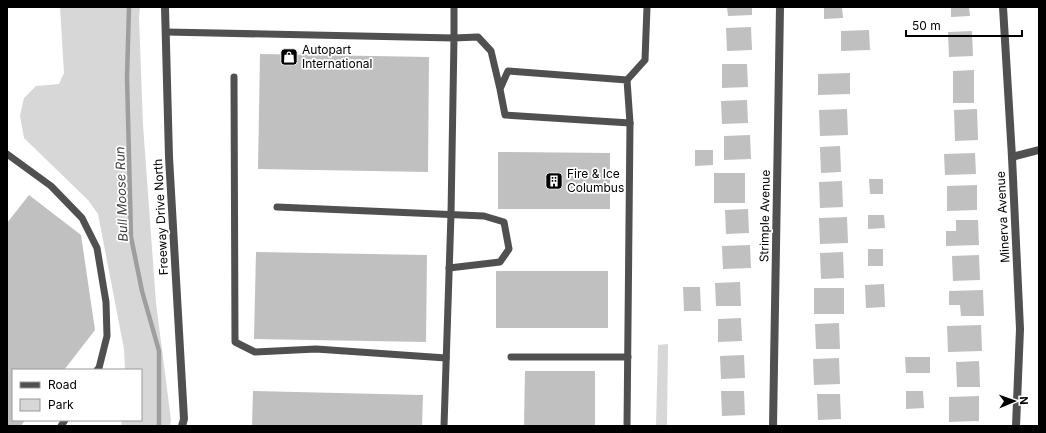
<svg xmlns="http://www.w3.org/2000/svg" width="1046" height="433" viewBox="0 0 1046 433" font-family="Inter,sans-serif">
	<rect width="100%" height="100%" fill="#fff"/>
	<g fill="#d7d7d7">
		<path d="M60,7H140L139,17L143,125L156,303L171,420L170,426H121L122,420H141V370H125L124,349L98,214L88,200L24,138L20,116L24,98L36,86L59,84L64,73Z"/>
		<path d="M668,344L667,426H656L658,345Z"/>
	</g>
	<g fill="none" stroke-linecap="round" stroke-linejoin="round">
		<path stroke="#9e9e9e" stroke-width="4.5" d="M129,7L127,77L131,237L142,291L159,351V426"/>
	</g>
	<g fill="#c0c0c0">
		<path d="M727,7H752V15L728,16Z"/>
		<path d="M824,7H842L843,18L824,19Z"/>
		<path d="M951,7H969L970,16L951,17Z"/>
		<path d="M751,27L752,50L727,51L726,28Z"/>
		<path d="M869,30L870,50L841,51V31Z"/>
		<path d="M972,31L973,56L949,57L948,32Z"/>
		<path d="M260,54L429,57L428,172L258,169Z"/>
		<path d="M722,64H747L748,87L722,88Z"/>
		<path d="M974,70V103H953V71Z"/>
		<path d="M850,73V94L818,95V74Z"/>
		<path d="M747,100L748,123L722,124L721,101Z"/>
		<path d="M847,109L848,135L820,136L819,110Z"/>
		<path d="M977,109L978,140L955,141L954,110Z"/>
		<path d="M750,135L751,159L724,160V136Z"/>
		<path d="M840,146L841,172L821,173L820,147Z"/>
		<path d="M695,150H713V165L695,166Z"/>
		<path d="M498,152L610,153V209H498Z"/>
		<path d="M975,153L976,174L945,175L944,154Z"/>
		<rect x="714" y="173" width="31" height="30"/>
		<path d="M869,179H883V194H870Z"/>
		<path d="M842,181L843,207L820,208L819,182Z"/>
		<path d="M977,185V210L947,211V186Z"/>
		<path d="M29,195L81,235L95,330L64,370H13V420H25L21,426H7V223Z"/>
		<path d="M748,209L749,233L726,234L725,210Z"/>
		<path d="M868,215H884L885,228L868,229Z"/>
		<path d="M847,217L848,243L820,244L819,218Z"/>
		<path d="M956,220H978L979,245L946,246V231H956Z"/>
		<path d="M750,245L751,268L723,269L722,246Z"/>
		<rect x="868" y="249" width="15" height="17"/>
		<path d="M256,252L427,255L426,342L254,339Z"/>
		<path d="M843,252L844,278L821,279L820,253Z"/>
		<path d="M979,255L980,280L953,281L952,256Z"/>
		<rect x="496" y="271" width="112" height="57"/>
		<path d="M740,282L741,306H716L715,283Z"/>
		<path d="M884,284L885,307L866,308L865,285Z"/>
		<path d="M683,287H700L701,311H684Z"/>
		<rect x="814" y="288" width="30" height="26"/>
		<path d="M983,290L984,316H961L960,305H949V291Z"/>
		<path d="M741,318L742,341L718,342V319Z"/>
		<path d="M839,323L840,349H816L815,324Z"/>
		<path d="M981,325L982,351L948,352L947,326Z"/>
		<path d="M744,355L745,378L721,379L720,356Z"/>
		<path d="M905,357H930V373H906Z"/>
		<path d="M839,358L840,384L814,385L813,359Z"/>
		<path d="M979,361L980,387H957L956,362Z"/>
		<path d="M525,371H595V426H524Z"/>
		<path d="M253,391L423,395L422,426H252Z"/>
		<path d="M721,391H744L745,415L722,416Z"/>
		<path d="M906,391H923L924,408L906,409Z"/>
		<path d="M817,394H840L841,419L818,420Z"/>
		<path d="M979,396V421L949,422V397Z"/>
	</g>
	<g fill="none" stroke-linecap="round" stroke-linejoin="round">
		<g stroke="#505050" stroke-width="7">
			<path d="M166,32L454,38V7"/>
			<path d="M234,77L235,342L255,352L316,349L446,358"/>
			<path d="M627,80L645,60L647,7"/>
			<path d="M7,154L51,186L82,218L97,248L106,302L107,336L99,368L97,370"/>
			<path d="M277,207L484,216L504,222L509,249L500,262L449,268"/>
			<path d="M511,357H628"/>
			<path d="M61,426L65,420"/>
			<path d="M444,426L451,214L454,38L478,37L491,51L500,89L508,71L627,80L630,123L505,115L500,89"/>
			<path d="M627,426L630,123"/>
		</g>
		<g stroke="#505050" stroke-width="8">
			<path d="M165,7L169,157L184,419L182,426"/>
			<path d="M1003,7L1012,157L1020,329L1016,426"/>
			<path d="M1012,157L1039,150"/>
			<path d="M773,426L780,7"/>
		</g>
	</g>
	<defs>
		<symbol id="shop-square" viewBox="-11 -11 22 22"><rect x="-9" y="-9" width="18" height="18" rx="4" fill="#000" stroke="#fff"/><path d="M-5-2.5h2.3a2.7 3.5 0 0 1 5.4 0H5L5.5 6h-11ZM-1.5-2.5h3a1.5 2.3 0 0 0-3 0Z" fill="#fff"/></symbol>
		<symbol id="building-square" viewBox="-11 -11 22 22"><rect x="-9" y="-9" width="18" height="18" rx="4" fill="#000" stroke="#fff"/><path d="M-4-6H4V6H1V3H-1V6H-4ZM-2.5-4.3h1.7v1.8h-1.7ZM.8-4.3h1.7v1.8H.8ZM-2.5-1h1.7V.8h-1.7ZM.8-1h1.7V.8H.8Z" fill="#fff"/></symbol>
	</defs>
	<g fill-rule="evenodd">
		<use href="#shop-square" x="279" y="47" width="20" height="20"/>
		<use href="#building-square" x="544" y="171" width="20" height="20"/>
	</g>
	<g text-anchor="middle" stroke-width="3.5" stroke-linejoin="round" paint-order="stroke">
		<g font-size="12" fill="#000" stroke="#fff" text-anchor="start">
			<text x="302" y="54">Autopart<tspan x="302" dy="14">International</tspan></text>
			<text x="567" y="178">Fire &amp; Ice<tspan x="567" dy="14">Columbus</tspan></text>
		</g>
		<g font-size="12" fill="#000" stroke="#fff">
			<text transform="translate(765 216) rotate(-89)" y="4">Strimple Avenue</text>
			<text transform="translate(161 217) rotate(-93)" y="4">Freeway Drive North</text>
			<text transform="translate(1003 217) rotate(-93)" y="4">Minerva Avenue</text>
		</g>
		<g font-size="13" font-style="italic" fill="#3f3f3f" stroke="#fff">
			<text transform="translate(121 194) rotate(-92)" y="5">Bull Moose Run</text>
		</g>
	</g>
	<rect width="1046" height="433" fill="none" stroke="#000000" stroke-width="16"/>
	<rect x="12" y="369" width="130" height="52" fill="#ffffff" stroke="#999999"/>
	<rect x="20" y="382" width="20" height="6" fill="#505050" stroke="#999999"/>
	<text x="48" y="389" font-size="12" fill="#000000">Road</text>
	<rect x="20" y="399" width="20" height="12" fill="#d7d7d7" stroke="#999999"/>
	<text x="48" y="409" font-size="12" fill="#000000">Park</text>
	<g transform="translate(1014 401) rotate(88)" stroke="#ffffff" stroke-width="3" paint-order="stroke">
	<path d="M0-3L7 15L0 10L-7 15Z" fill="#000000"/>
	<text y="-6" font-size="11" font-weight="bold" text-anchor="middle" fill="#000000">N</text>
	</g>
	<path d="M906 30v6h116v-6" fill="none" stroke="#000000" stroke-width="2"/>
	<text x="912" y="30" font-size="12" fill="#000000" stroke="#ffffff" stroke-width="3" paint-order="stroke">50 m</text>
</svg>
